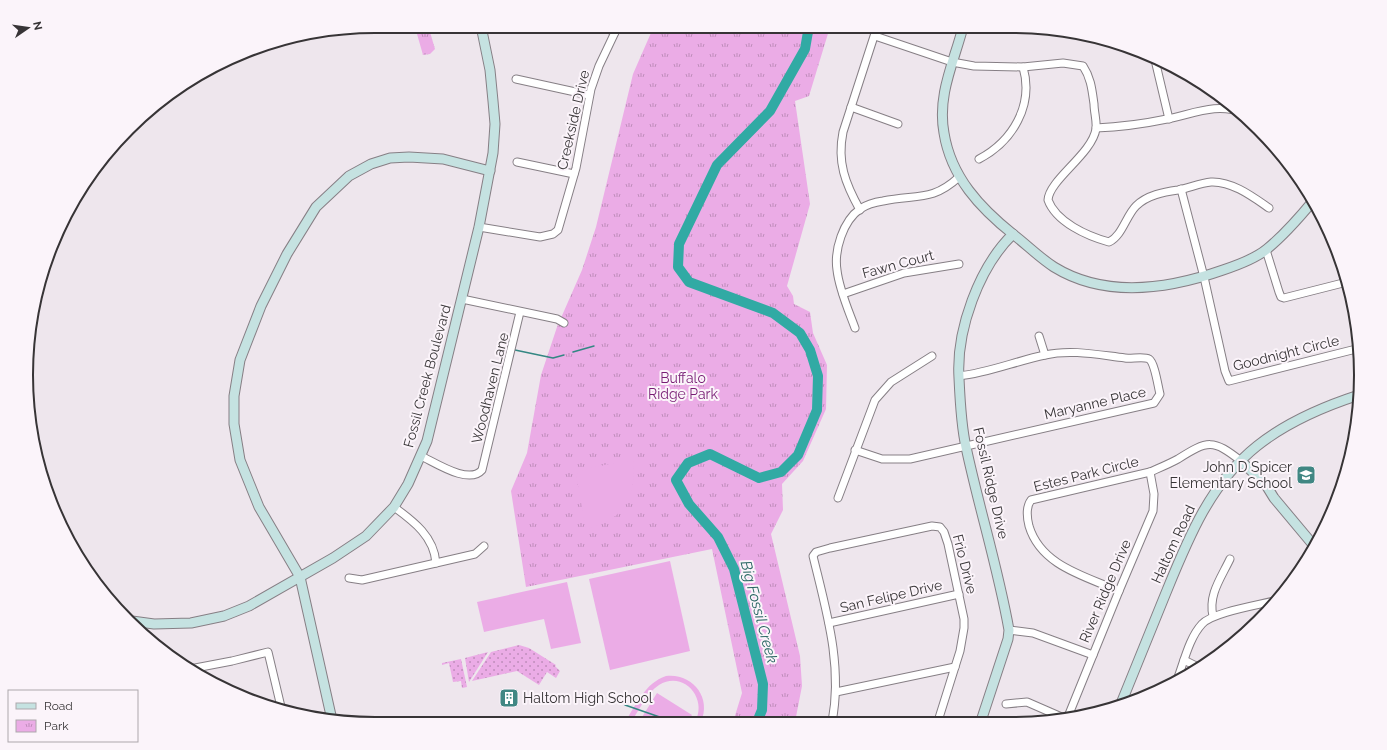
<svg xmlns="http://www.w3.org/2000/svg" width="1387" height="750" viewBox="0 0 1387 750" font-family="Raleway,sans-serif">
	<defs>
		<pattern id="grass-dots" width="8" height="8" patternUnits="userSpaceOnUse"><rect width="8" height="8" fill="#ebace6"/><path d="M2 2h.1M6 6h.1" fill="none" stroke="#bf8dbb" stroke-width="1.8" stroke-linecap="round"/></pattern>
		<pattern id="park-tufts" width="24" height="20" patternUnits="userSpaceOnUse"><rect width="24" height="20" fill="#ebace6"/><path d="M3 7l-1-3M5 7V3M7 7l1-3M15 17l-1-3M17 17v-4M19 17l1-3" fill="none" stroke="#bf8dbb"/></pattern>
	</defs>
	<rect width="100%" height="100%" fill="#eee6ed"/>
	<g fill="url(#grass-dots)">
		<path d="M519,645L529,648L556,665L555,666L560,671L556,678L547,672L539,685L517,671L472,681L491,652Z"/>
		<path d="M488,652L469,682L465,658Z"/>
		<path d="M461,659L467,687L462,688L461,681L453,682L449,663L442,665V663Z"/>
	</g>
	<g fill="url(#park-tufts)">
		<path d="M654,26L830,27L809,96L795,101L810,204L787,286L793,296L794,304L810,312L813,333L827,365L826,409L803,461L782,484L783,510L771,534L800,656L802,686L795,722H733L742,693L712,549L526,587L511,491L527,453L541,375L557,327L582,270L596,227L633,74Z"/>
		<path d="M430,32L435,49L430,54L423,55L417,34Z"/>
	</g>
	<g fill="#ebace6">
		<path d="M633,461C637,498 623,520 586,529L576,475C583,466 620,463 633,461Z"/>
		<path d="M670,561L690,651L610,670L589,579Z"/>
		<path d="M567,582L581,643L551,649L544,619L484,632L477,602Z"/>
		<path d="M666,676C692,673 712,697 701,722H695C708,699 684,670 659,685C647,692 639,711 631,722H625C636,705 645,683 666,676Z"/>
		<path d="M657,693L692,715L687,722H639Z"/>
	</g>
	<g fill="none" stroke-linecap="round" stroke-linejoin="round">
		<g stroke="#338783" stroke-width="1.5">
			<path d="M515,350L553,358L564,355"/>
			<path d="M573,352L594,346"/>
			<path d="M625,705L674,722"/>
		</g>
		<path stroke="#31aaa4" stroke-width="10" d="M757,722L762,710L763,684L734,569L718,537L689,504L676,480L688,463L710,454L759,478L781,472L798,455L817,410L818,376L810,350L800,333L773,313L689,282L678,267L679,244L717,165L770,111L805,49L809,26"/>
		<defs>
			<g id="street">
				<path d="M601,26L615,32"/>
				<path d="M875,36L952,62L974,66L1023,67L1063,63L1083,66C1091,78 1092,90 1094,104C1094,112 1097,121 1096,129C1092,154 1049,180 1048,200C1056,222 1087,236 1109,242C1122,236 1126,216 1136,206C1147,195 1164,192 1178,190C1189,188 1200,183 1211,182C1232,181 1253,197 1269,208"/>
				<path d="M1155,60L1169,119"/>
				<path d="M516,79L589,95"/>
				<path d="M851,107L898,124"/>
				<path d="M1096,128C1120,127 1143,124 1167,119C1193,114 1217,102 1243,113"/>
				<path d="M979,159C1013,141 1034,105 1023,67"/>
				<path d="M517,162L574,174"/>
				<path d="M1181,189L1204,277L1225,371L1229,381L1360,348"/>
				<path d="M860,210C845,183 837,162 843,132L877,27"/>
				<path d="M479,227L540,237L553,234L558,230L576,168L591,89L599,66L618,26"/>
				<path d="M1266,250L1279,292L1281,297L1284,298L1343,283L1346,280L1344,270"/>
				<path d="M843,294L904,273L959,264"/>
				<path d="M462,299L557,319L564,323"/>
				<path d="M855,328C848,309 839,289 837,270C834,250 843,221 860,209C866,205 876,202 883,201C916,194 932,202 959,177"/>
				<path d="M1039,336L1045,355"/>
				<path d="M855,450L882,459H910L1154,403L1160,394C1158,387 1155,363 1149,359C1144,356 1131,359 1125,358C1099,355 1071,349 1045,355C1016,361 988,373 959,376"/>
				<path d="M421,456C436,463 469,485 482,470L520,312"/>
				<path d="M838,498L875,400L891,382L932,356"/>
				<path d="M394,507C413,521 434,536 436,563"/>
				<path d="M349,578L362,580L475,554L484,546"/>
				<path d="M1119,591C1085,576 1041,566 1029,526C1027,518 1026,507 1031,500L1150,472C1159,468 1169,464 1178,459C1208,440 1213,439 1241,461"/>
				<path d="M1213,616C1208,595 1221,578 1230,559"/>
				<path d="M829,623L959,594"/>
				<path d="M1009,630L1033,633L1093,655"/>
				<path d="M1184,660L1200,668"/>
				<path d="M190,669L232,661L268,652L282,711"/>
				<path d="M1177,680C1184,662 1189,638 1202,624C1213,612 1260,605 1278,600"/>
				<path d="M836,692L955,667"/>
				<path d="M1006,704L1027,702L1066,719"/>
				<path d="M1067,719L1119,591L1153,511L1154,494L1150,472"/>
				<path d="M832,722C843,665 826,610 813,556L816,552L830,548L932,526L940,527L944,532L948,544L964,619V628L960,651L938,721"/>
			</g>
			<g id="secondary">
				<path d="M963,27C954,62 937,95 944,133C951,177 980,208 1014,235C1027,245 1040,258 1054,267C1106,299 1169,289 1223,270C1238,265 1255,259 1267,249C1284,235 1299,218 1313,201"/>
				<path d="M1241,461L1266,485L1274,498L1315,547"/>
				<path d="M132,621L154,624L191,623L224,616L249,606L333,558L366,536L394,507L408,484L427,441L479,227L493,153L495,124L493,101L490,70L481,26"/>
				<path d="M1120,706C1134,671 1149,635 1163,600C1186,544 1208,485 1257,446C1287,422 1322,407 1359,395"/>
				<path d="M332,720L300,577L259,507L240,460L234,424V396L240,360L261,306L287,254L316,207L349,176L371,164L390,158L409,157L443,159L490,171"/>
				<path d="M981,721L1008,639L1009,630C998,568 979,508 966,447C961,425 960,400 959,378C956,330 979,267 1013,234"/>
			</g>
		</defs>
		<use href="#street" stroke="#867f85" stroke-width="9"/>
		<use href="#secondary" stroke="#867f85" stroke-width="11"/>
		<use href="#street" stroke="#fff" stroke-width="7"/>
		<use href="#secondary" stroke="#c5e2e1" stroke-width="9"/>
	</g>
	<defs>
		<symbol id="school-square" viewBox="-11 -11 22 22"><rect x="-9" y="-9" width="18" height="18" rx="4" fill="#408783" stroke="#fbf4fa"/><path d="M0-5L7-2L0 1L-7-2ZM-4 1L0 2.5L4 1V4Q0 6-4 4Z" fill="#fff"/></symbol>
		<symbol id="building-square" viewBox="-11 -11 22 22"><rect x="-9" y="-9" width="18" height="18" rx="4" fill="#408783" stroke="#fbf4fa"/><path d="M-4-6H4V6H1V3H-1V6H-4ZM-2.5-4.3h1.7v1.8h-1.7ZM.8-4.3h1.7v1.8H.8ZM-2.5-1h1.7V.8h-1.7ZM.8-1h1.7V.8H.8Z" fill="#fff"/></symbol>
	</defs>
	<g fill-rule="evenodd">
		<use href="#school-square" x="1295" y="464" width="22" height="22"/>
		<use href="#building-square" x="498" y="687" width="22" height="22"/>
	</g>
	<g text-anchor="middle" stroke-width="4" stroke-linejoin="round" paint-order="stroke">
		<g font-size="14" fill="#373436" stroke="#fbf4fa">
			<text transform="translate(573 120) rotate(-77)" y="5">Creekside Drive</text>
			<text transform="translate(898 264) rotate(-15)" y="5">Fawn Court</text>
			<text transform="translate(1286 353) rotate(-14)" y="5">Goodnight Circle</text>
			<text transform="translate(427 376) rotate(-75)" y="5">Fossil Creek Boulevard</text>
			<text transform="translate(490 388) rotate(-76)" y="5">Woodhaven Lane</text>
			<text transform="translate(1095 403) rotate(-13)" y="5">Maryanne Place</text>
			<text transform="translate(1086 474) rotate(-14)" y="5">Estes Park Circle</text>
			<text transform="translate(991 483) rotate(77)" y="5">Fossil Ridge Drive</text>
			<text transform="translate(1173 544) rotate(-65)" y="5">Haltom Road</text>
			<text transform="translate(965 564) rotate(76)" y="5">Frio Drive</text>
			<text transform="translate(1105 591) rotate(-67)" y="5">River Ridge Drive</text>
			<text transform="translate(891 596) rotate(-13)" y="5">San Felipe Drive</text>
		</g>
		<g font-size="14" fill="#781e75" stroke="#fbf4fa">
			<text x="683" y="383">Buffalo<tspan x="683" dy="16">Ridge Park</tspan></text>
		</g>
		<g font-size="14" fill="#373436" stroke="#fbf4fa" text-anchor="end">
			<text x="1292" y="472">John D Spicer<tspan x="1292" dy="16">Elementary School</tspan></text>
			<text x="523" y="703" text-anchor="start">Haltom High School</text>
		</g>
		<g font-size="15" font-style="italic" fill="#24635f" stroke="#fbf4fa">
			<text transform="translate(759 612) rotate(75)" y="5">Big Fossil Creek</text>
		</g>
	</g>
	<path d="M0 0H1387V750H0ZM375 33H1012A342 342 0 0 1 1354 375V375A342 342 0 0 1 1012 717H375A342 342 0 0 1 33 375V375A342 342 0 0 1 375 33Z" fill="#fbf4fa" fill-rule="evenodd"/>
	<path fill="none" stroke="#373436" stroke-width="2" d="M375 33H1012A342 342 0 0 1 1354 375V375A342 342 0 0 1 1012 717H375A342 342 0 0 1 33 375V375A342 342 0 0 1 375 33Z"/>
	<rect x="8" y="690" width="130" height="52" fill="#fbf4fa" stroke="#ada7ac"/>
	<rect x="16" y="703" width="20" height="6" fill="#c5e2e1" stroke="#ada7ac"/>
	<text x="44" y="710" font-size="12" fill="#373436">Road</text>
	<rect x="16" y="720" width="20" height="12" fill="url(#park-tufts)" stroke="#ada7ac"/>
	<text x="44" y="730" font-size="12" fill="#373436">Park</text>
	<g transform="translate(28 28) rotate(77)" stroke="#fbf4fa" stroke-width="3" paint-order="stroke">
	<path d="M0-3L7 15L0 10L-7 15Z" fill="#373436"/>
	<text y="-6" font-size="11" font-weight="bold" text-anchor="middle" fill="#373436">N</text>
	</g>
</svg>
